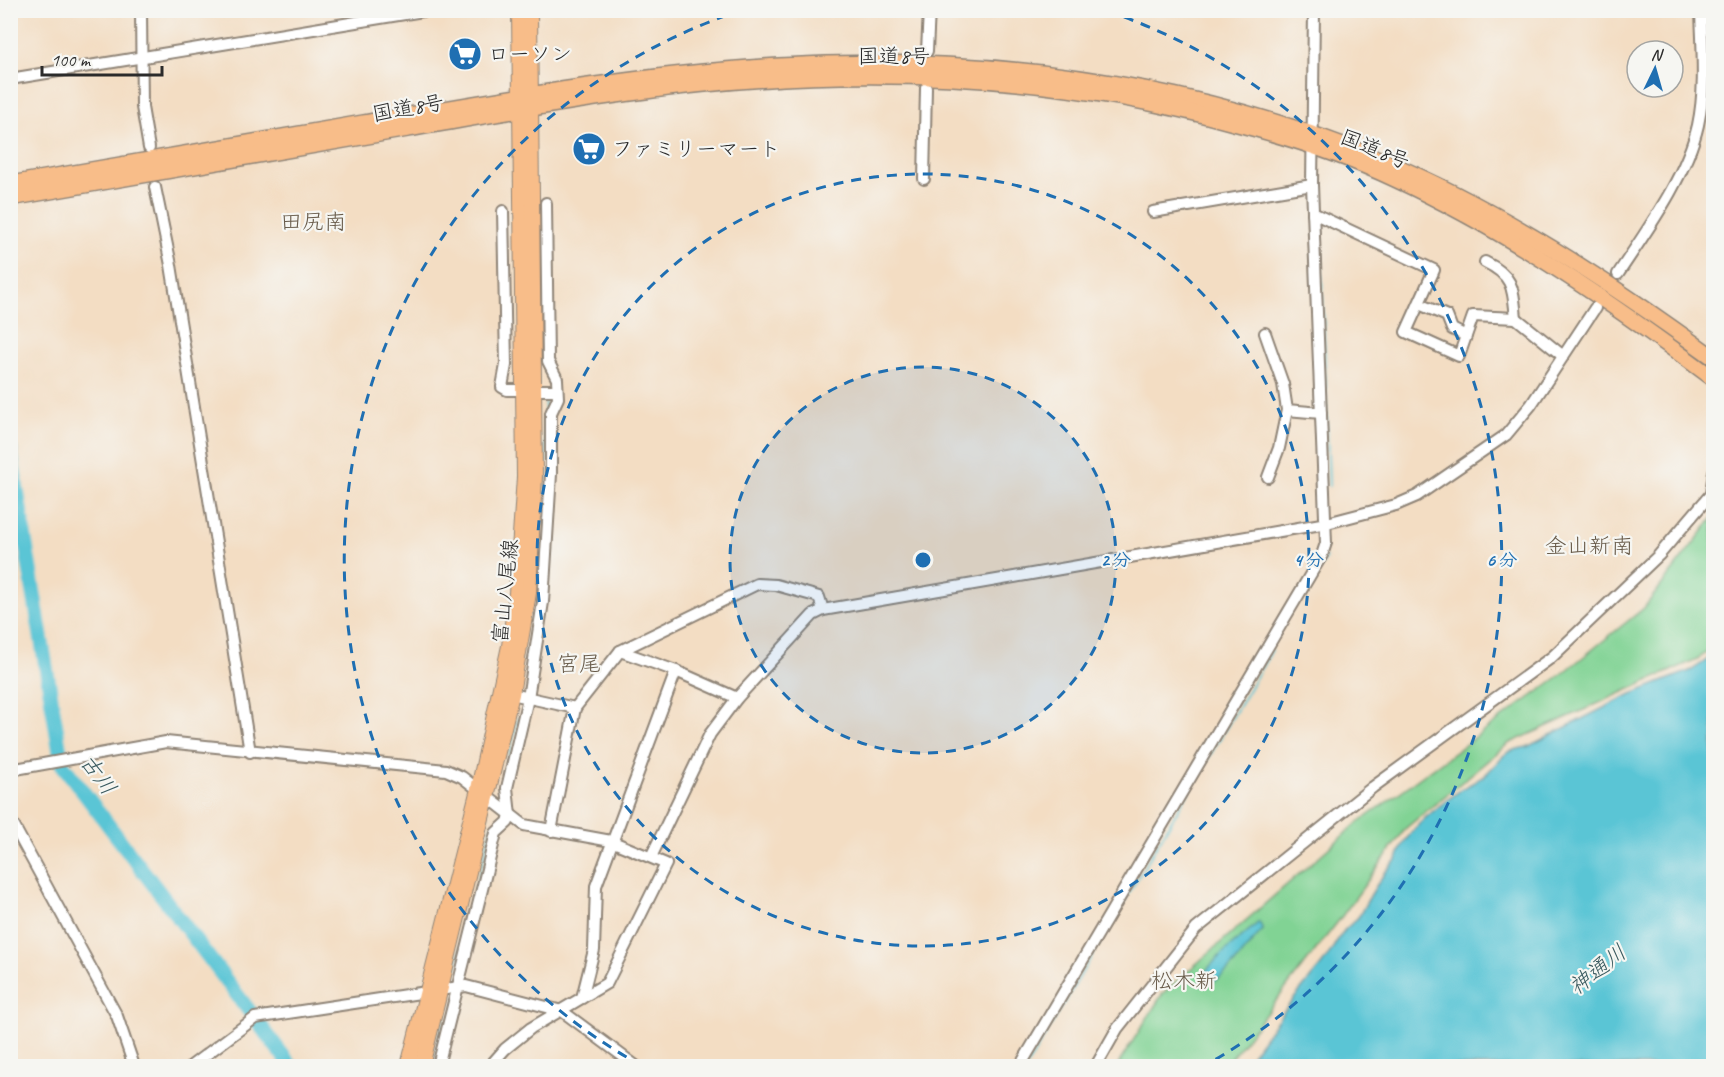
<svg xmlns="http://www.w3.org/2000/svg" width="1724" height="1077" viewBox="0 0 1724 1077" font-family="Caveat,'Klee One',sans-serif">
	<rect width="100%" height="100%" fill="#f6f6f2"/>
	<filter id="ink" filterUnits="userSpaceOnUse"><feTurbulence type="fractalNoise" baseFrequency=".0167" numOctaves="2"/><feDisplacementMap in="SourceGraphic" scale="12" xChannelSelector="R" yChannelSelector="G"/><feConvolveMatrix kernelMatrix="1 2 1 2 8 2 1 2 1" color-interpolation-filters="sRGB"/></filter>
	<filter id="wash" filterUnits="userSpaceOnUse"><feTurbulence type="fractalNoise" baseFrequency=".008" numOctaves="4" result="noise"/><feDisplacementMap in="SourceGraphic" scale="24" xChannelSelector="R" yChannelSelector="G"/><feGaussianBlur stdDeviation="1.35" result="paint"/><feColorMatrix in="noise" values="0 0 0 0 0 0 0 0 0 0 0 0 0 0 0 0 0 1.4 0 .05"/><feComposite in="paint" operator="in"/></filter>
	<g filter="url(#wash)">
		<rect width="100%" height="100%" fill="#f3ddc3"/>
		<path fill="#81d394" stroke="#567f60" stroke-width="1.5" d="M1713,518V648L1699,658L1508,744L1406,828L1340,919L1225,1066H1117L1163,993L1355,825L1562,674L1644,608Z"/>
		<g fill="#5ac5d5" stroke="#427880" stroke-width="1.5">
			<path d="M1713,656V1066H1244C1268,1031 1293,999 1320,967C1329,956 1335,943 1343,932C1347,926 1355,922 1359,916C1366,903 1386,867 1397,860C1404,830 1439,806 1462,789C1470,784 1479,780 1486,774C1504,758 1499,752 1527,747L1629,695L1692,670Z"/>
			<path d="M1259,922L1263,930C1248,943 1223,988 1200,984C1200,968 1246,934 1259,922Z"/>
		</g>
		<g fill="none" stroke-linecap="round" stroke-linejoin="round">
			<g stroke="#5ac5d5" stroke-width="2">
				<path d="M1318,186L1319,213"/>
				<path d="M1320,219L1329,486"/>
				<path d="M545,399L546,480"/>
				<path d="M1319,570L1326,557"/>
				<path d="M503,780L518,718"/>
				<path d="M452,984L492,825"/>
				<path d="M432,1066L450,995"/>
				<path d="M1027,1066L1272,650"/>
			</g>
			<path stroke="#5ac5d5" stroke-width="15" d="M10,448L62,764L291,1066"/>
		</g>
	</g>
	<g filter="url(#ink)">
		<g fill="none" stroke-linecap="round" stroke-linejoin="round">
			<defs>
				<g id="minor">
					<path d="M141,10L142,107L149,148"/>
					<path d="M927,51L929,10"/>
					<path d="M10,79L429,10"/>
					<path d="M924,179L926,88"/>
					<path d="M155,187L171,265L250,752"/>
					<path d="M503,211L506,365L502,387L507,390H557"/>
					<path d="M1153,212L1312,185"/>
					<path d="M1313,213L1434,270L1406,332L1459,356L1473,316L1516,318L1563,356"/>
					<path d="M1485,262C1514,276 1513,289 1516,318"/>
					<path d="M1618,274C1647,230 1686,177 1698,125C1706,88 1702,48 1701,10"/>
					<path d="M1419,304L1447,316L1452,329L1466,336"/>
					<path d="M1265,333L1283,384L1287,410L1321,413"/>
					<path d="M1268,477L1279,448L1287,410"/>
					<path d="M620,651L676,671L737,698"/>
					<path d="M507,693L575,708L620,651L757,584L776,585L819,597L823,610"/>
					<path d="M10,770L166,742L446,770L462,777L524,825L611,841L666,864L607,983L531,1028L505,1049L490,1066"/>
					<path d="M10,819L117,1016L134,1066"/>
					<path d="M551,831L575,708"/>
					<path d="M651,857L710,734L737,698L813,615L823,610L1327,523L1396,505L1417,496L1506,435L1531,405L1595,308"/>
					<path d="M582,998L594,950L596,886L676,671"/>
					<path d="M191,1066L255,1018L466,986L562,1011L636,1066"/>
					<path d="M438,1066L496,833L508,822L510,815L507,788L528,698L543,602L551,474V413L558,398L557,379L548,361L546,203"/>
					<path d="M1020,1066L1322,555L1326,543L1312,185L1314,10"/>
					<path d="M1096,1066L1117,1029L1196,929L1373,787L1552,657L1659,555L1711,494L1714,472"/>
				</g>
				<g id="major">
					<path d="M408,1066L478,789L509,646L516,593L524,477L519,10"/>
					<path d="M422,1066L512,694L529,593L535,476L530,10"/>
				</g>
				<g id="highway">
					<path d="M10,184C128,164 246,144 363,123C501,99 639,74 779,66C986,54 1192,82 1384,161C1501,210 1611,283 1714,358"/>
					<path d="M10,198C143,174 276,151 408,129C485,116 561,102 638,92C837,65 1041,70 1234,123C1289,137 1344,155 1395,179C1510,232 1613,304 1714,379"/>
				</g>
			</defs>
			<use href="#minor" stroke="#8f8477" stroke-width="14"/>
			<use href="#major" stroke="#8f8477" stroke-width="16"/>
			<use href="#highway" stroke="#8f8477" stroke-width="18"/>
			<use href="#minor" stroke="#fff" stroke-width="10"/>
			<use href="#major" stroke="#f8bd89" stroke-width="14"/>
			<use href="#highway" stroke="#f8bd89" stroke-width="15"/>
		</g>
	</g>
	<circle cx="923" cy="560" r="193" fill="#1f6fb2" fill-opacity=".12"/>
	<g fill="none" stroke="#1f6fb2" stroke-width="3" stroke-dasharray="10 8">
		<circle cx="923" cy="560" r="193"/>
		<circle cx="923" cy="560" r="386"/>
		<path d="M642 1066A579 579 0 0 1 739 11M1107 11A579 579 0 0 1 1204 1066"/>
	</g>
	<defs>
		<symbol id="supermarket-disc" viewBox="-11 -11 22 22"><circle r="9.5" fill="#1f6fb2" stroke="#f6f6f2"/><path d="M-6-5.5h2.5l.6 2H6L4.5 2H-2.5L-4.4-4H-6ZM-1.5 3.2a1.3 1.3 0 1 0 .1 0ZM3 3.2a1.3 1.3 0 1 0 .1 0Z" fill="#fff"/></symbol>
	</defs>
	<g fill-rule="evenodd">
		<use href="#supermarket-disc" x="446" y="35" width="38" height="38"/>
		<use href="#supermarket-disc" x="570" y="130" width="38" height="38"/>
	</g>
	<g text-anchor="middle" stroke-width="4.5" stroke-linejoin="round" paint-order="stroke">
		<g font-size="21" fill="#2b2b2b" stroke="#f6f6f2" text-anchor="start">
			<text x="488" y="61">ローソン</text>
			<text x="612" y="156">ファミリーマート</text>
		</g>
		<g font-size="21" fill="#2b2b2b" stroke="#f6f6f2">
			<text x="894" y="63">国道8号</text>
			<text transform="translate(408 108) rotate(-10)" y="7">国道8号</text>
			<text transform="translate(1375 149) rotate(22)" y="7">国道8号</text>
			<text transform="translate(505 591) rotate(-84)" y="7">富山八尾線</text>
		</g>
		<g font-size="22" fill="#695c4b" stroke="#f6f6f2">
			<text x="313" y="229">田尻南</text>
			<text x="1589" y="553">金山新南</text>
			<text x="579" y="671">宮尾</text>
			<text x="1184" y="988">松木新</text>
		</g>
		<g font-size="22" font-style="italic" fill="#39595e" stroke="#f6f6f2">
			<text transform="translate(99 774) rotate(54)" y="8">古川</text>
			<text transform="translate(1597 969) rotate(-38)" y="8">神通川</text>
		</g>
	</g>
	<circle cx="923" cy="560" r="9" fill="#1f6fb2" stroke="#f6f6f2" stroke-width="3"/>
	<g font-size="18" text-anchor="middle" font-weight="bold" fill="#1f6fb2" stroke="#f6f6f2" stroke-width="4.5" stroke-linejoin="round" paint-order="stroke">
		<text x="1116" y="566">2 分</text>
		<text x="1309" y="566">4 分</text>
		<text x="1502" y="566">6 分</text>
	</g>
	<rect width="1724" height="1077" fill="none" stroke="#f6f6f2" stroke-width="36"/>
	<g transform="translate(1655 69) rotate(5)"><circle r="28" fill="#f6f6f2" stroke="#a5a5a2" stroke-width="1.5"/>
	<path d="M0-4.5L10 22L0 15L-10 22Z" fill="#1f6fb2"/>
	<text y="-9" font-size="16" font-weight="bold" text-anchor="middle" fill="#2b2b2b">N</text>
	</g>
	<path d="M42 66v9h120v-9" fill="none" stroke="#2b2b2b" stroke-width="3"/>
	<text x="51" y="66" font-size="18" fill="#2b2b2b" stroke="#f6f6f2" stroke-width="4.5" paint-order="stroke">100 m</text>
</svg>
